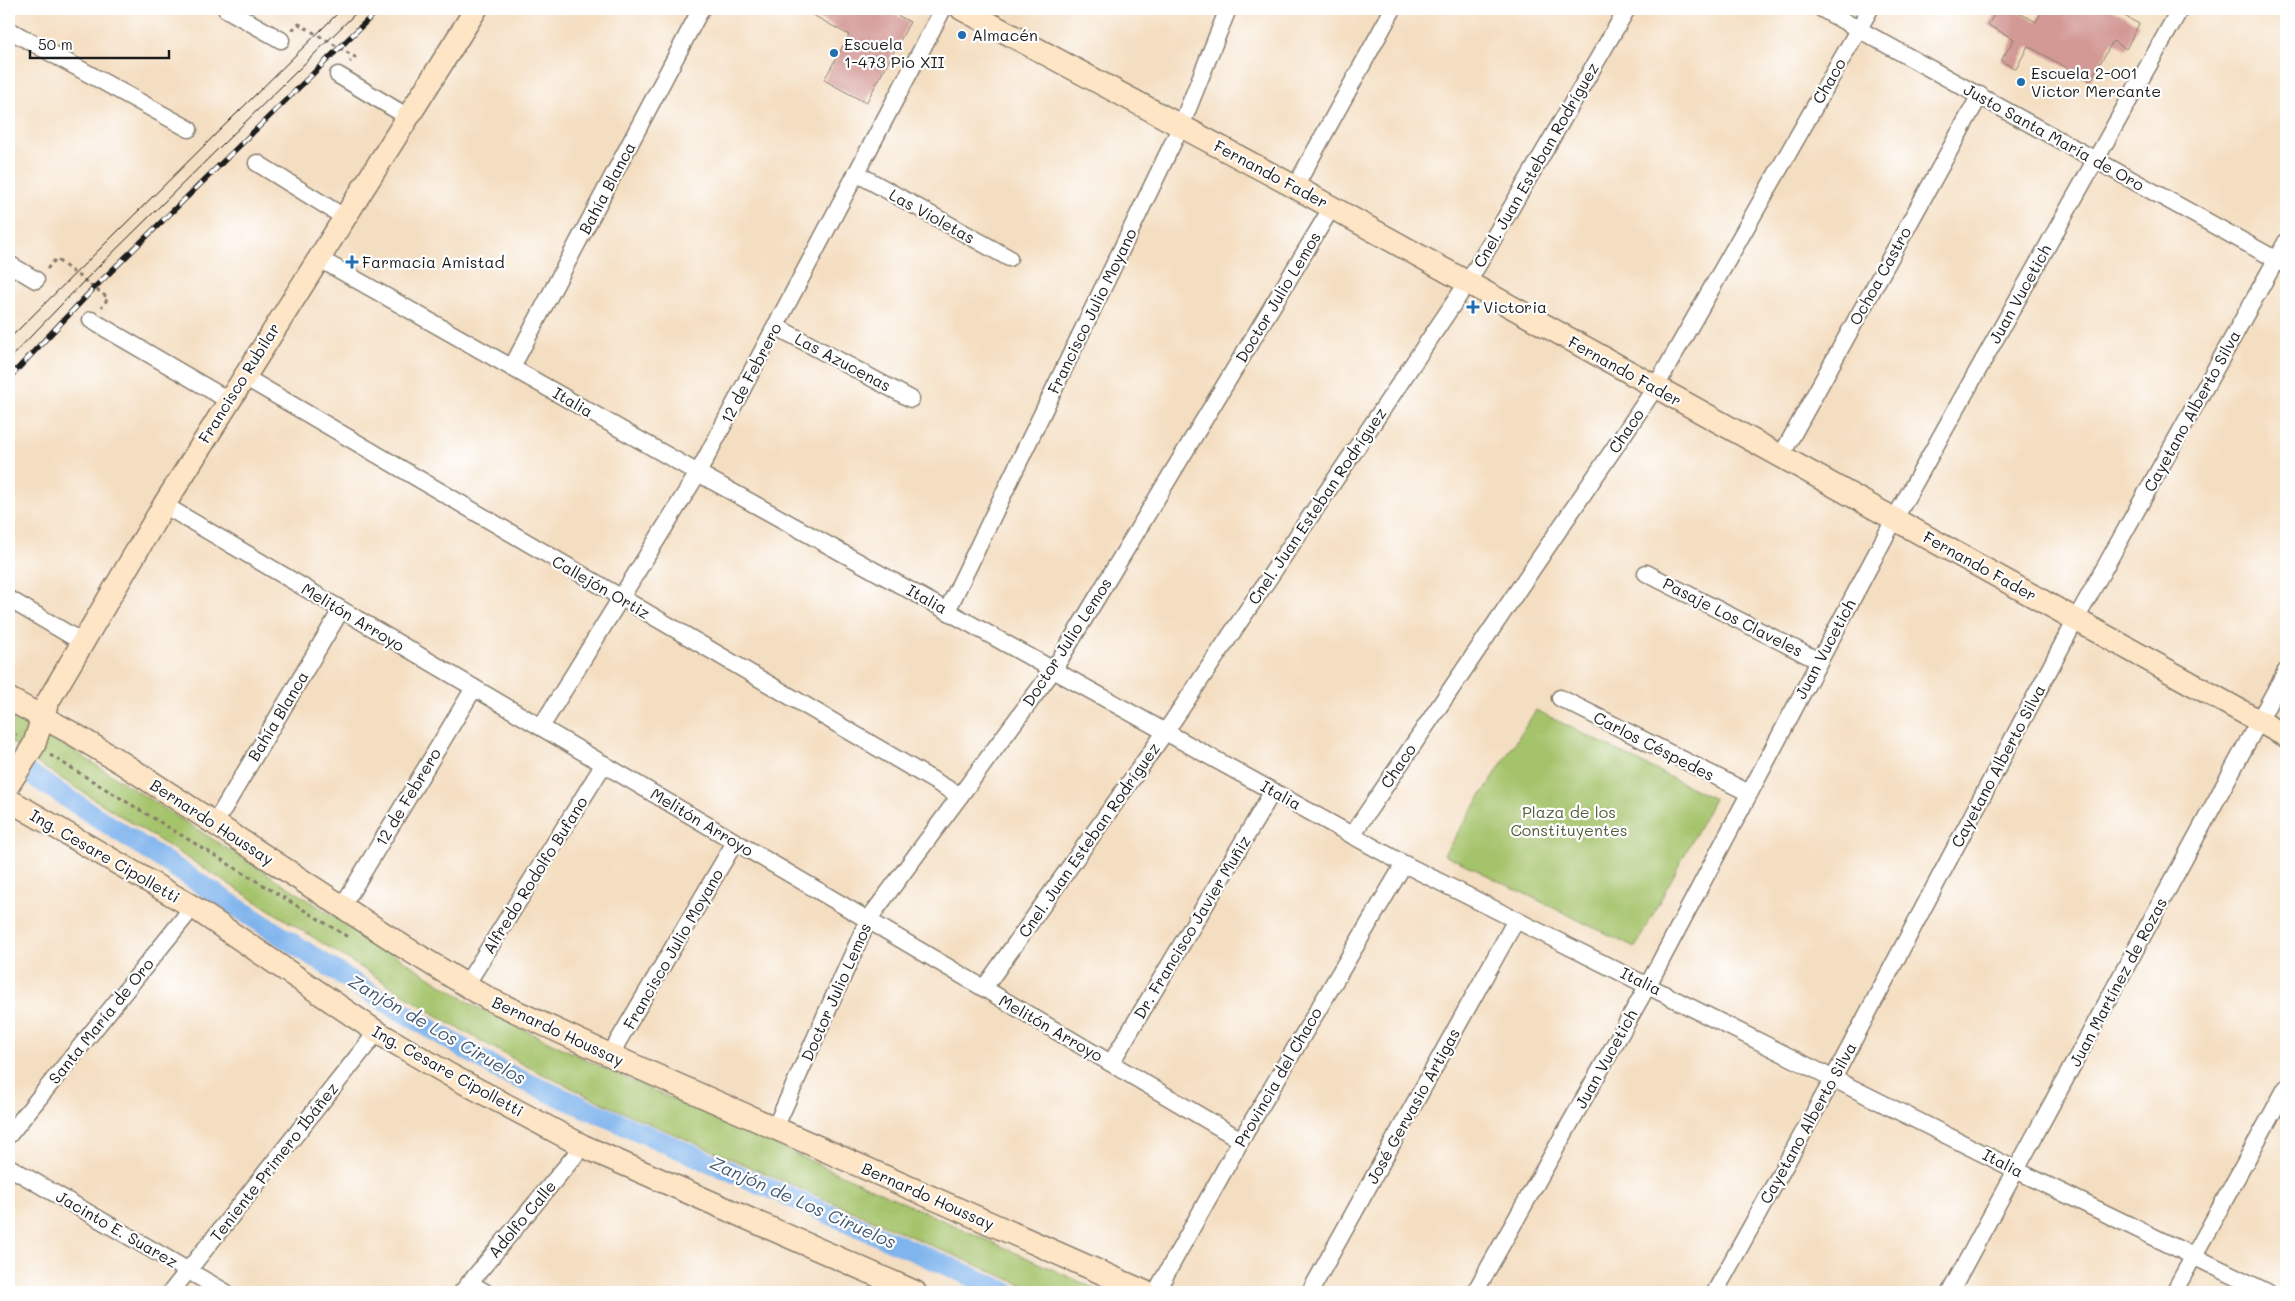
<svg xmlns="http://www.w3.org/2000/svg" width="2295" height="1301" viewBox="0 0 2295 1301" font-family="Mali,sans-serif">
	<rect width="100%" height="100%" fill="#fff"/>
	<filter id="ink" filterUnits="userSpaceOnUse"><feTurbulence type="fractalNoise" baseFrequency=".02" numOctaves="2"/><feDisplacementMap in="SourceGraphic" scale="10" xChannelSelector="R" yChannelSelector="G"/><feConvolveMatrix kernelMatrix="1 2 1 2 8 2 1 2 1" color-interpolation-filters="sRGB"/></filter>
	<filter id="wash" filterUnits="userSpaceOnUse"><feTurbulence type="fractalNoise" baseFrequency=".0096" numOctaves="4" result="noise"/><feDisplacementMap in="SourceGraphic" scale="20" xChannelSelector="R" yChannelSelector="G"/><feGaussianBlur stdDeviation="1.12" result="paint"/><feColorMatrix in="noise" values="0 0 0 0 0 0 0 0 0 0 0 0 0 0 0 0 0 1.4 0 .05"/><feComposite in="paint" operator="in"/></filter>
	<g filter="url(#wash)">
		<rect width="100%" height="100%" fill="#f4dec1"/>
		<g fill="#a5c36a" stroke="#607043">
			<path d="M1536,710L1714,799L1635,948L1444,854Z"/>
			<path d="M9,714L66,746L477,1007L610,1071L1103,1292H1039L607,1105L528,1067L449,1023L40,765L9,740Z"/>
		</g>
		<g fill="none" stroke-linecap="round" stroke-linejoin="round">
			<path stroke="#7fb4ed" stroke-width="20" d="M33,776L362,988L503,1072L1007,1292"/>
		</g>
		<g id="blocks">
			<g fill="#d39995">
				<path d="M802,9H886L910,22L866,103L824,80L849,35Z"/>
				<path d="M1997,9H2013L2036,22L2043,9H2112L2139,24L2126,49L2113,41L2090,81L2028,46L2016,69L2001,61L2014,39L1988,25Z"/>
			</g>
		</g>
	</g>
	<g filter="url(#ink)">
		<use href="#blocks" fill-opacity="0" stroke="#887d6e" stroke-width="1"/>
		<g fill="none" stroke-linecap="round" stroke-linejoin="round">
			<defs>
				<g id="street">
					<path d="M226,9L281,40"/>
					<path d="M1822,9L2286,265"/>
					<path d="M9,30L189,129"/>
					<path d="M338,75L408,117"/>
					<path d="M257,163L344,217"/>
					<path d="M856,173L1009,258"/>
					<path d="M1295,187L1393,9"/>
					<path d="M318,258L698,473L1404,864L2016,1170L2267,1292"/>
					<path d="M9,264L36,280"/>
					<path d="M91,320L228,400"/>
					<path d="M775,326L911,399"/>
					<path d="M512,367L701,9"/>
					<path d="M243,376L960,796"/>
					<path d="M1781,456L1980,95"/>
					<path d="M164,505L1241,1140"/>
					<path d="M1646,573L1819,661"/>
					<path d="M9,599L82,642"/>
					<path d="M947,611L1181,126L1228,9"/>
					<path d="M1560,698L1749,793"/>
					<path d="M541,727L698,473L943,9"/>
					<path d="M215,823L341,610"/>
					<path d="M1352,835L1655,388L1870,9"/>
					<path d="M342,907L474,688"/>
					<path d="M466,985L604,764"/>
					<path d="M984,988L1166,731L1468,282L1627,9"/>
					<path d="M610,1055L735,842"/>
					<path d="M1111,1063L1273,791"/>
					<path d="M775,1128L868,920L1054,669L1332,207"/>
					<path d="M9,1135L193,907"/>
					<path d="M9,1167L225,1292"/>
					<path d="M469,1283L485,1292"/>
					<path d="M171,1292L377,1032"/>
					<path d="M462,1292L583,1146"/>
					<path d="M1156,1292L1241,1140L1404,864"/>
					<path d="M1310,1292L1516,920"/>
					<path d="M1475,1292L1648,985L1894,520L2180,9"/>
					<path d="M1715,1292L1834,1077L2076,619L2286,242"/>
					<path d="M1950,1292L2286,671"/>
					<path d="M2174,1292L2286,1088"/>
				</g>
				<g id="secondary">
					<path d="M962,9L1295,187L2286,736"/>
					<path d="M9,699L70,732L122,763L404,947L489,999L610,1055L1145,1292"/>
					<path d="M9,784L34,745L47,703L164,505L476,9"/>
					<path d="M9,800L193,907L377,1032L448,1074L583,1146L915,1292"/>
				</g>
			</defs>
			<use href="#street" stroke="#887d6e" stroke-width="19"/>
			<use href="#secondary" stroke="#887d6e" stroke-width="25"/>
			<g stroke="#887d6e" stroke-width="3" stroke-dasharray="4 4" stroke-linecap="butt">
				<path d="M292,30L299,24L355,57L350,62"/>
				<path d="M47,269L56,259L108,298L102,307"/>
				<path d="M9,731L17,735"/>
				<path d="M50,755L348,937"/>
			</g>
			<use href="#street" stroke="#fff" stroke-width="16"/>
			<use href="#secondary" stroke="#fee5c5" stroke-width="22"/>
			<g stroke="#1c1c1c" stroke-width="1">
				<path d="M9,339L342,9"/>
				<path d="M9,359L84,281L360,9"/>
			</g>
			<defs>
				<path id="rail" d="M9,378L94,288L379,9"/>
			</defs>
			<use href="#rail" stroke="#1c1c1c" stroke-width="5.5"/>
			<use href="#rail" stroke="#fff" stroke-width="4" stroke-dasharray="11" stroke-linecap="butt"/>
		</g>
	</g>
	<g fill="#1f6fb2" stroke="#fff" stroke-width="2">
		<circle cx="962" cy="35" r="5"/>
		<circle cx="834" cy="53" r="5"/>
		<circle cx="2021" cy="82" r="5"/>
		<path d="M349.5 254.5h5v5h5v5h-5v5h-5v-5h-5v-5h5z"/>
		<path d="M1470.5 299.5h5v5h5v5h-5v5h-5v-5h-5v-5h5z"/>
	</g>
	<g text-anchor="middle" stroke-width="4.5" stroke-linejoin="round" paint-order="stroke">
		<g font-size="16" fill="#1c1c1c" stroke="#fff" text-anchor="start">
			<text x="972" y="41">Almacén</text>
			<text x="844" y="50">Escuela<tspan x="844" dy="18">1-473 Pio XII</tspan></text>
			<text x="2031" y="79">Escuela 2-001<tspan x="2031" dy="18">Victor Mercante</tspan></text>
			<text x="362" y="268">Farmacia Amistad</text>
			<text x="1483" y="313">Victoria</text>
		</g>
		<g font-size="16" fill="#1c1c1c" stroke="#fff">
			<text transform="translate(1829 81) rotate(-60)" y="6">Chaco</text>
			<text transform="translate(2054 137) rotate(29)" y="6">Justo Santa María de Oro</text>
			<text transform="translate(1536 165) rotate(-60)" y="6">Cnel. Juan Esteban Rodríguez</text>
			<text transform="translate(1271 174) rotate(28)" y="6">Fernando Fader</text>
			<text transform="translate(607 188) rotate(-62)" y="6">Bahía Blanca</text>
			<text transform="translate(932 216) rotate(29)" y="6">Las Violetas</text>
			<text transform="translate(1880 276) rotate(-61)" y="6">Ochoa Castro</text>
			<text transform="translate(2020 294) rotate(-61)" y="6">Juan Vucetich</text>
			<text transform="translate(1278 297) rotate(-59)" y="6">Doctor Julio Lemos</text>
			<text transform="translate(1092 311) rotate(-64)" y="6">Francisco Julio Moyano</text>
			<text transform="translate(843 362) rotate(28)" y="6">Las Azucenas</text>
			<text transform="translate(1625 371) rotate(29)" y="6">Fernando Fader</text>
			<text transform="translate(751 373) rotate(-62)" y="6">12 de Febrero</text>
			<text transform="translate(239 383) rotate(-58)" y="6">Francisco Rubilar</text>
			<text transform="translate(573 402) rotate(30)" y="6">Italia</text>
			<text transform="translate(2192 411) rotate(-61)" y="6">Cayetano Alberto Silva</text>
			<text transform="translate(1626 431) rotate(-56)" y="6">Chaco</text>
			<text transform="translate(1317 506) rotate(-56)" y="6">Cnel. Juan Esteban Rodríguez</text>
			<text transform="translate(1980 566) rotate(29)" y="6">Fernando Fader</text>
			<text transform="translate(601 587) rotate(30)" y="6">Callejón Ortiz</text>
			<text transform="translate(927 599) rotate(29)" y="6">Italia</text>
			<text transform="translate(353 617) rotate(31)" y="6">Melitón Arroyo</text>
			<text transform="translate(1733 617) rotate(27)" y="6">Pasaje Los Claveles</text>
			<text transform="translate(1067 642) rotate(-57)" y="6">Doctor Julio Lemos</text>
			<text transform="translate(1825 649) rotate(-62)" y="6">Juan Vucetich</text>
			<text transform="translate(278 716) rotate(-59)" y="6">Bahía Blanca</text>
			<text transform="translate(1654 746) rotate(27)" y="6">Carlos Céspedes</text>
			<text transform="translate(1398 766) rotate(-56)" y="6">Chaco</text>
			<text transform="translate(1998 766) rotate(-62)" y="6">Cayetano Alberto Silva</text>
			<text transform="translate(1281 795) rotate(29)" y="6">Italia</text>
			<text transform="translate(408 797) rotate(-59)" y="6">12 de Febrero</text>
			<text transform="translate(212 822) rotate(33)" y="6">Bernardo Houssay</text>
			<text transform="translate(702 822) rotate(31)" y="6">Melitón Arroyo</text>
			<text transform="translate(1089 840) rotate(-55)" y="6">Cnel. Juan Esteban Rodríguez</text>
			<text transform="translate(105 856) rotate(30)" y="6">Ing. Cesare Cipolletti</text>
			<text transform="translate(535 875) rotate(-58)" y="6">Alfredo Rodolfo Bufano</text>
			<text transform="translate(1192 927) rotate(-59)" y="6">Dr. Francisco Javier Muñiz</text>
			<text transform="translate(673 949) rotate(-60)" y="6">Francisco Julio Moyano</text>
			<text transform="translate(1641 981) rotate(26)" y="6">Italia</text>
			<text transform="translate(2118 982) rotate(-62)" y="6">Juan Martínez de Rozas</text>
			<text transform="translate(836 992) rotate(-66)" y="6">Doctor Julio Lemos</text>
			<text transform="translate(101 1021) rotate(-51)" y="6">Santa María de Oro</text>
			<text transform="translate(1051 1028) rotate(30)" y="6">Melitón Arroyo</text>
			<text transform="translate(558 1031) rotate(25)" y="6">Bernardo Houssay</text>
			<text transform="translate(1606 1059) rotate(-61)" y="6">Juan Vucetich</text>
			<text transform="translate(448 1071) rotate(29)" y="6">Ing. Cesare Cipolletti</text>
			<text transform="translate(1278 1077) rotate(-60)" y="6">Provincia del Chaco</text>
			<text transform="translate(1413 1106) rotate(-61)" y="6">José Gervasio Artigas</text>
			<text transform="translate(1808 1123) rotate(-61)" y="6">Cayetano Alberto Silva</text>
			<text transform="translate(274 1162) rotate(-52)" y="6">Teniente Primero Ibáñez</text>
			<text transform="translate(2003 1163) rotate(27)" y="6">Italia</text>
			<text transform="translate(928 1196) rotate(24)" y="6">Bernardo Houssay</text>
			<text transform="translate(522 1219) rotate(-50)" y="6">Adolfo Calle</text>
			<text transform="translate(117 1229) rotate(30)" y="6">Jacinto E. Suarez</text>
		</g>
		<g font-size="16" fill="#535f3b" stroke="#fff">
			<text x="1569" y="818">Plaza de los<tspan x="1569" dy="18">Constituyentes</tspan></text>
		</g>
		<g font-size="18" font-style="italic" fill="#445970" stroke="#fff">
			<text transform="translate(437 1030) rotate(30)" y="6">Zanjón de Los Ciruelos</text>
			<text transform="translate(803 1203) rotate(24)" y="6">Zanjón de Los Ciruelos</text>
		</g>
	</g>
	<rect width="2295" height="1301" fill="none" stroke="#fff" stroke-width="30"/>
	<path d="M30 50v8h139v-8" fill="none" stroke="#1c1c1c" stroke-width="2.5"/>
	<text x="38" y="50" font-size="15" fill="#1c1c1c" stroke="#ffffff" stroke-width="4" paint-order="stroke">50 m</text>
</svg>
